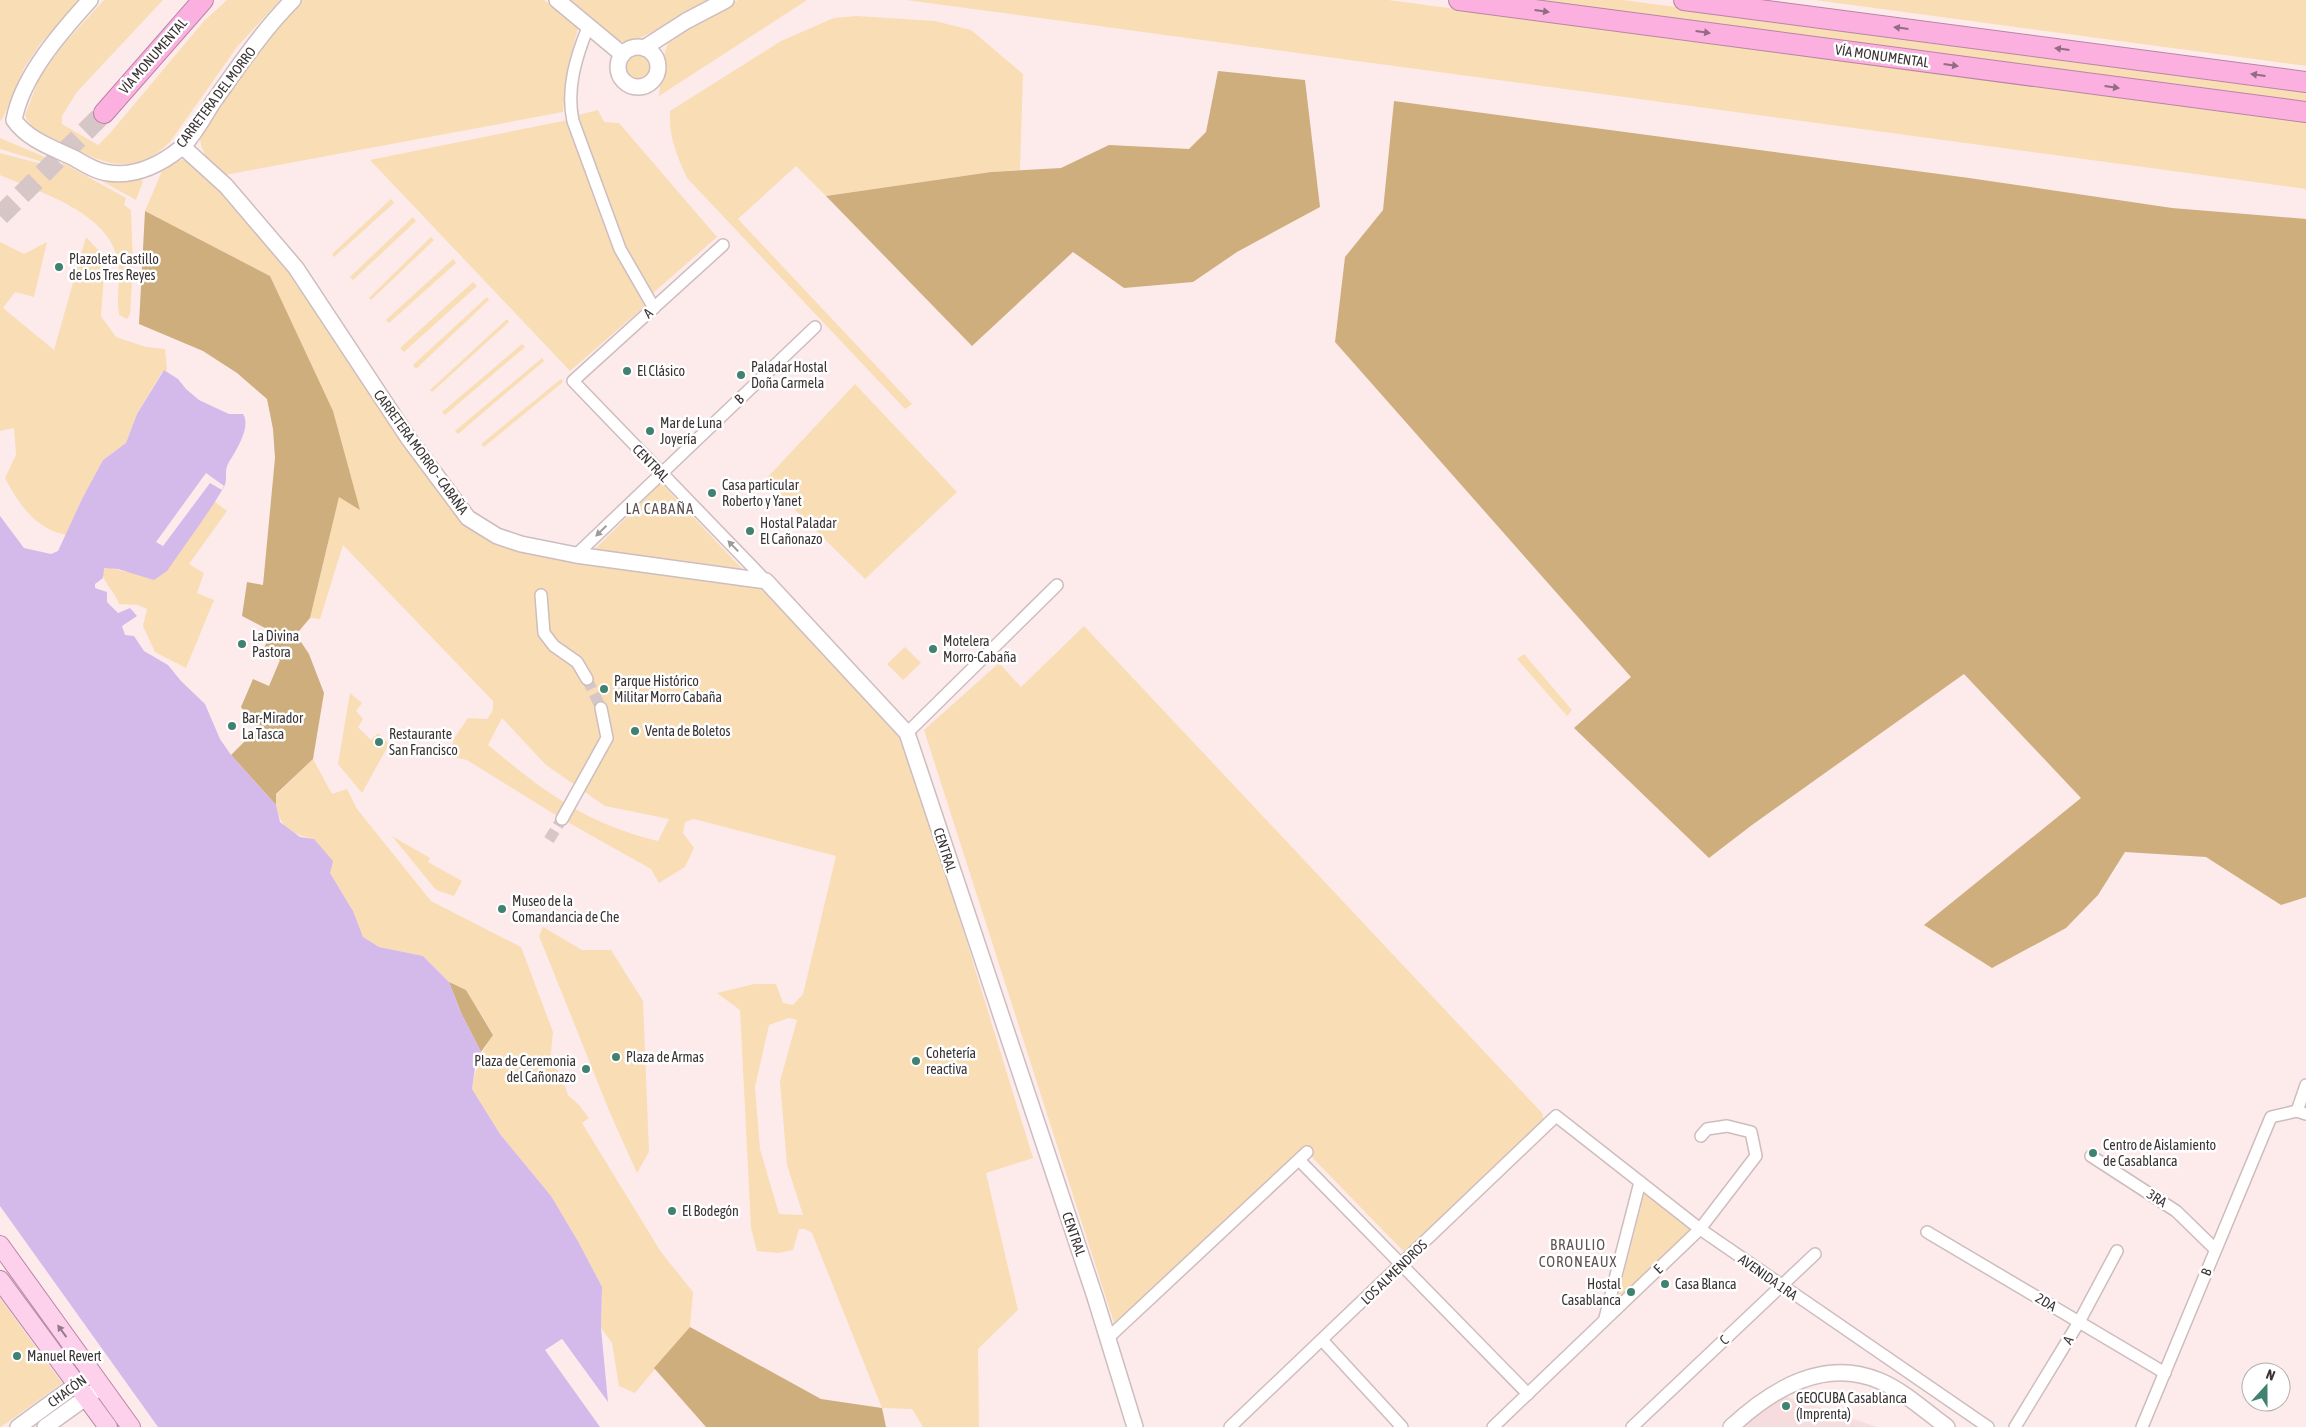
<svg xmlns="http://www.w3.org/2000/svg" width="2306" height="1427" viewBox="0 0 2306 1427" font-family="'Asap Condensed',sans-serif">
	<rect width="100%" height="100%" fill="#fdebec"/>
	<path fill="#f6dcdd" d="M1776,1393L1877,1427H1731Z"/>
	<g fill="#f8ddb5" fill-rule="evenodd">
		<path d="M0,0H80L40,44L24,68L3,118L0,121Z"/>
		<path d="M104,0H163L77,92L62,116V124L98,145L111,132L204,21L227,0H280L237,47L170,142C132,180 101,162 61,142C45,135 31,131 25,115L39,79L62,46Z"/>
		<path d="M303,0H544L570,19L578,28L568,69L563,112L225,175C208,161 193,146 204,123L294,6Z"/>
		<path d="M567,0H717L640,38L627,42L617,41Z"/>
		<path d="M738,0H807L659,96C661,83 662,48 671,39C684,25 720,10 738,0Z"/>
		<path d="M906,0H1388L2306,122V189Z"/>
		<path d="M1531,0H1623L2306,91V103Z"/>
		<path d="M1815,0H2306V66Z"/>
		<path d="M857,16L935,21L971,30L1023,74L1020,170L991,172L826,196L796,166L738,219L912,404L905,409L687,178C677,156 668,135 670,111L781,41L834,18Z"/>
		<circle cx="638" cy="68" r="13"/>
		<path d="M598,110L604,122L619,123L717,237L653,293L625,249L578,115Z"/>
		<path d="M568,120L646,305L570,371L370,160Z"/>
		<path d="M0,138L52,160L58,164L56,166L0,149Z"/>
		<path d="M0,153L57,168L63,163L126,198L124,205L131,210L133,266L130,314L127,319L119,315C116,297 121,278 118,261C109,212 41,193 0,175Z"/>
		<path d="M187,159L219,190L267,241L405,444L464,523L583,561L661,483L905,741L1033,1158L986,1173L1018,1310L978,1349L979,1427H923L912,1409L882,1408L812,1233L805,1229H799L793,1250L778,1253L757,1251L751,1228L740,1010L717,993L754,984H776L783,1003L793,1005L803,994L836,856L694,819L685,822L683,833L694,848L685,867L659,883L651,869L562,819L467,760L448,756L455,737L468,718L487,719L493,710V701L343,545L320,619L310,618L339,496L360,509L270,276L145,211L165,164ZM502,718L546,765L605,806L669,819L658,841C584,823 545,792 488,745ZM789,1018L797,1020L780,1081L787,1165L803,1215L779,1214L760,1149L755,1087L769,1025Z"/>
		<path d="M91,175L138,178L143,181L136,200Z"/>
		<path d="M391,199L394,203L334,257L332,254Z"/>
		<path d="M413,217L416,221L353,280L350,277Z"/>
		<path d="M86,237L101,253L104,276L101,316L116,337L146,347L165,349L167,370L162,372L137,414L126,443L103,460L83,497L66,535C35,529 19,504 5,478L16,455L14,428L0,431V242L24,254L47,242L34,297L15,292L3,308L54,350Z"/>
		<path d="M431,237L434,240L371,300L369,298Z"/>
		<path d="M453,259L456,263L389,323L386,320Z"/>
		<path d="M473,282L477,286L404,352L400,348Z"/>
		<path d="M487,297L489,300L416,369L413,365Z"/>
		<path d="M507,319L509,322L432,392L430,390Z"/>
		<path d="M522,344L525,347L445,415L442,412Z"/>
		<path d="M542,358L544,361L458,434L455,431Z"/>
		<path d="M561,379L563,382L484,447L481,444Z"/>
		<path d="M855,384L957,492L865,579L765,480Z"/>
		<path d="M214,501L227,511L189,564L204,573L197,593L214,600L186,668L155,652L143,626L147,609L138,605L119,604C115,591 103,584 102,570L107,567L126,572L195,531Z"/>
		<path d="M1084,626L1542,1113L1544,1120L1404,1252L1305,1150L1114,1323L924,730L999,663L1021,687Z"/>
		<path d="M905,647L921,663L903,680L887,664Z"/>
		<path d="M1524,654L1572,710L1567,716L1517,659Z"/>
		<path d="M350,693L362,703L356,711L363,719L358,727L371,740L378,733L389,744L362,793L338,764Z"/>
		<path d="M313,759L332,794L347,789L357,809L431,901L521,947L553,1032L550,1062L561,1075L568,1095L579,1105L589,1118L582,1123L661,1252L693,1292L690,1327L635,1393L619,1386L612,1343L601,1328L602,1287L579,1243L551,1196L500,1134L472,1089C475,1068 481,1053 493,1034L466,990L449,982L423,956L379,947L363,937L353,911L330,873L314,839C287,834 275,822 276,795Z"/>
		<path d="M392,836L430,858L428,862L462,881L454,896L436,890Z"/>
		<path d="M543,927L582,950H611L643,1001L649,1152L637,1173L610,1113L539,936Z"/>
		<path d="M1645,1191L1690,1230L1617,1300Z"/>
		<path d="M0,1298L62,1383L1,1427H0Z"/>
	</g>
	<g fill="#ceae7d">
		<path d="M1218,71L1305,80L1320,207L1237,252L1193,282L1124,288L1073,252L972,346L826,196L991,172L1061,168L1109,145L1189,149L1206,132Z"/>
		<path d="M1394,101L1969,178L2172,208L2306,219V897L2281,905L2206,857L2125,852L2098,895L2066,928L1992,968L1924,925L2081,798L1964,674L1752,825L1709,858L1574,728L1631,677L1335,342L1345,257L1383,210Z"/>
		<path d="M145,211L270,276L333,411L360,510L339,497L310,618L299,631V639L309,654L324,693L313,759L276,794V805L231,755L257,729L241,707L253,679L269,686L280,660L263,651L271,631L242,616L247,582L263,585L275,458L273,429L267,399L237,373L203,351L139,324Z"/>
		<path d="M449,982L466,990L493,1035L481,1052L461,1013Z"/>
		<path d="M690,1327L821,1399L882,1408L886,1427H706L654,1368Z"/>
	</g>
	<path fill="#d4b9eb" d="M164,370L178,379L186,389L199,400L229,414H243C252,428 234,453 228,464C224,471 228,480 224,487C207,516 186,543 167,571L154,580L118,569L104,568L103,578L95,584V588L107,592V602L118,613L130,608L137,616L122,626L125,635L134,636L144,651L168,665L181,681L205,704L220,739L231,755L276,805L280,822L300,837L314,839L333,861L330,873L353,911L363,937L379,947L423,956L449,982L461,1013L481,1052L475,1068L472,1089L500,1134L551,1196L579,1243L602,1287L601,1328L608,1402L562,1339L546,1350L601,1427H158L0,1206V516L24,548L51,554L58,551L83,497L103,460L126,443L137,414Z"/>
	<g fill="#fdebec">
		<path d="M206,473L224,486L222,490L210,483L163,546L156,542Z"/>
		<path d="M562,1339L609,1404L606,1403L562,1343L549,1351L603,1427H600L545,1350Z"/>
	</g>
	<g fill="none" stroke-linecap="round" stroke-linejoin="round">
		<g stroke="#d6c6c7" stroke-width="11" stroke-dasharray="11 5.5" stroke-linecap="butt">
			<path d="M587,679L601,708"/>
			<path d="M549,840L562,819"/>
		</g>
		<path stroke="#d6c6c7" stroke-width="20" stroke-dasharray="20 10" stroke-linecap="butt" d="M0,216L104,113"/>
		<defs>
			<g id="street">
				<path d="M588,27C576,57 566,89 573,121L620,249L654,308"/>
				<path d="M723,245L573,381L766,581"/>
				<path d="M576,555L815,327"/>
				<path d="M541,595L544,633L554,646L577,662L587,679"/>
				<path d="M907,733L1057,585"/>
				<path d="M562,819L607,738L601,708"/>
				<path d="M2297,1111L2306,1085"/>
				<path d="M2091,1156L2176,1211L2215,1249"/>
				<path d="M1299,1160L1528,1394"/>
				<path d="M1927,1232L2165,1373"/>
				<path d="M1605,1318L1640,1182"/>
				<path d="M1108,1338L1307,1152"/>
				<path d="M1322,1340L1402,1427"/>
				<path d="M1230,1427L1556,1116L1700,1229L1988,1427"/>
				<path d="M1493,1427L1700,1229L1756,1156L1751,1132L1727,1126L1707,1129L1701,1136"/>
				<path d="M1632,1427L1815,1254"/>
				<path d="M2015,1427L2079,1322L2117,1251"/>
				<path d="M2142,1427L2271,1117L2297,1111L2306,1114"/>
			</g>
			<g id="secondary">
				<path d="M90,0C61,32 22,76 14,120C28,140 53,148 74,158C84,164 97,172 109,173C136,177 161,164 181,148C193,138 205,114 214,101C239,66 263,30 293,0"/>
				<path d="M557,0L622,54"/>
				<circle cx="638" cy="67" r="20"/>
				<path d="M644,48L686,21L726,0"/>
				<path d="M183,147L226,186L296,268L409,439L468,518L497,536L521,544L576,555L766,581L907,733L1095,1297L1135,1427"/>
				<path d="M18,1427L92,1373"/>
				<path d="M45,1427L102,1386"/>
				<path d="M1731,1427C1772,1389 1824,1357 1880,1381C1904,1391 1926,1412 1947,1427"/>
			</g>
			<g id="primary">
				<path d="M0,1245L131,1427"/>
				<path d="M0,1280L108,1427"/>
			</g>
			<g id="highway">
				<path d="M1459,0L2306,112"/>
				<path d="M1684,0L2306,82"/>
				<path d="M104,113L203,0"/>
			</g>
		</defs>
		<use href="#street" stroke="#cebdbe" stroke-width="14"/>
		<use href="#secondary" stroke="#cebdbe" stroke-width="18"/>
		<use href="#primary" stroke="#b885a4" stroke-width="20"/>
		<use href="#highway" stroke="#b885a4" stroke-width="22"/>
		<use href="#street" stroke="#fff" stroke-width="11"/>
		<use href="#secondary" stroke="#fff" stroke-width="15"/>
		<use href="#primary" stroke="#fdd0ec" stroke-width="18"/>
		<use href="#highway" stroke="#fbb0e0" stroke-width="20"/>
	</g>
	<defs><path id="oneway-solid" d="M-6-.8H1V-3.2L6.5 0L1 3.2V.8H-6Z" transform="scale(1.25)"/></defs>
	<g fill="#916c82">
		<use href="#oneway-solid" transform="translate(1542 11) rotate(8)"/>
		<use href="#oneway-solid" transform="translate(1901 28) rotate(-173)"/>
		<use href="#oneway-solid" transform="translate(1703 32) rotate(8)"/>
		<use href="#oneway-solid" transform="translate(2062 49) rotate(-173)"/>
		<use href="#oneway-solid" transform="translate(1951 65) rotate(8)"/>
		<use href="#oneway-solid" transform="translate(2258 75) rotate(-172)"/>
		<use href="#oneway-solid" transform="translate(2112 87) rotate(8)"/>
	</g>
	<g fill="#9d9a9a">
		<use href="#oneway-solid" transform="translate(601 531) rotate(136)"/>
		<use href="#oneway-solid" transform="translate(733 546) rotate(-134)"/>
	</g>
	<use fill="#927a87" href="#oneway-solid" transform="translate(62 1331) rotate(-126)"/>
	<g fill="#408170" stroke="#fff" stroke-width="2">
		<circle cx="59" cy="267" r="5"/>
		<circle cx="627" cy="371" r="5"/>
		<circle cx="741" cy="375" r="5"/>
		<circle cx="650" cy="431" r="5"/>
		<circle cx="712" cy="493" r="5"/>
		<circle cx="750" cy="531" r="5"/>
		<circle cx="242" cy="644" r="5"/>
		<circle cx="933" cy="649" r="5"/>
		<circle cx="604" cy="689" r="5"/>
		<circle cx="232" cy="726" r="5"/>
		<circle cx="635" cy="731" r="5"/>
		<circle cx="379" cy="742" r="5"/>
		<circle cx="502" cy="909" r="5"/>
		<circle cx="616" cy="1057" r="5"/>
		<circle cx="916" cy="1061" r="5"/>
		<circle cx="586" cy="1069" r="5"/>
		<circle cx="2093" cy="1153" r="5"/>
		<circle cx="672" cy="1211" r="5"/>
		<circle cx="1665" cy="1284" r="5"/>
		<circle cx="1631" cy="1292" r="5"/>
		<circle cx="17" cy="1356" r="5"/>
		<circle cx="1786" cy="1406" r="5"/>
	</g>
	<g text-anchor="middle" stroke-width="5" stroke-linejoin="round" paint-order="stroke">
		<g font-size="14" fill="#3b3435" stroke="#fff">
			<text transform="translate(153 56) rotate(-49)" y="5">VÍA MONUMENTAL</text>
			<text transform="translate(1882 56) rotate(8)" y="5">VÍA MONUMENTAL</text>
			<text transform="translate(216 97) rotate(-53)" y="5">CARRETERA DEL MORRO</text>
			<text transform="translate(648 313) rotate(-42)" y="5">A</text>
			<text transform="translate(739 399) rotate(-43)" y="5">B</text>
			<text transform="translate(421 452) rotate(54)" y="5">CARRETERA MORRO - CABAÑA</text>
			<text transform="translate(651 463) rotate(46)" y="5">CENTRAL</text>
			<text transform="translate(945 850) rotate(72)" y="5">CENTRAL</text>
			<text transform="translate(2157 1198) rotate(33)" y="5">3RA</text>
			<text transform="translate(1074 1234) rotate(71)" y="5">CENTRAL</text>
			<text transform="translate(1658 1269) rotate(-44)" y="5">E</text>
			<text transform="translate(1394 1272) rotate(-44)" y="5">LOS ALMENDROS</text>
			<text transform="translate(2206 1272) rotate(-68)" y="5">B</text>
			<text transform="translate(1768 1277) rotate(35)" y="5">AVENIDA 1RA</text>
			<text transform="translate(2046 1302) rotate(31)" y="5">2DA</text>
			<text transform="translate(1724 1340) rotate(-43)" y="5">C</text>
			<text transform="translate(2068 1340) rotate(-59)" y="5">A</text>
			<text transform="translate(67 1391) rotate(-36)" y="5">CHACÓN</text>
		</g>
		<g font-size="14" fill="#3b3435" stroke="#fff" text-anchor="start">
			<text x="69" y="264">Plazoleta Castillo<tspan x="69" dy="16">de Los Tres Reyes</tspan></text>
			<text x="751" y="372">Paladar Hostal<tspan x="751" dy="16">Doña Carmela</tspan></text>
			<text x="637" y="376">El Clásico</text>
			<text x="660" y="428">Mar de Luna<tspan x="660" dy="16">Joyería</tspan></text>
			<text x="722" y="490">Casa particular<tspan x="722" dy="16">Roberto y Yanet</tspan></text>
			<text x="760" y="528">Hostal Paladar<tspan x="760" dy="16">El Cañonazo</tspan></text>
			<text x="252" y="641">La Divina<tspan x="252" dy="16">Pastora</tspan></text>
			<text x="943" y="646">Motelera<tspan x="943" dy="16">Morro-Cabaña</tspan></text>
			<text x="614" y="686">Parque Histórico<tspan x="614" dy="16">Militar Morro Cabaña</tspan></text>
			<text x="242" y="723">Bar-Mirador<tspan x="242" dy="16">La Tasca</tspan></text>
			<text x="645" y="736">Venta de Boletos</text>
			<text x="389" y="739">Restaurante<tspan x="389" dy="16">San Francisco</tspan></text>
			<text x="512" y="906">Museo de la<tspan x="512" dy="16">Comandancia de Che</tspan></text>
			<text x="926" y="1058">Cohetería<tspan x="926" dy="16">reactiva</tspan></text>
			<text x="626" y="1062">Plaza de Armas</text>
			<text x="576" y="1066" text-anchor="end">Plaza de Ceremonia<tspan x="576" dy="16">del Cañonazo</tspan></text>
			<text x="2103" y="1150">Centro de Aislamiento<tspan x="2103" dy="16">de Casablanca</tspan></text>
			<text x="682" y="1216">El Bodegón</text>
			<text x="1621" y="1289" text-anchor="end">Hostal<tspan x="1621" dy="16">Casablanca</tspan></text>
			<text x="1675" y="1289">Casa Blanca</text>
			<text x="27" y="1361">Manuel Revert</text>
			<text x="1796" y="1403">GEOCUBA Casablanca<tspan x="1796" dy="16">(Imprenta)</tspan></text>
		</g>
		<g font-size="15" letter-spacing="1" fill="#605253" stroke="#fff">
			<text x="660" y="514">LA CABAÑA</text>
			<text x="1578" y="1250">BRAULIO<tspan x="1578" dy="17">CORONEAUX</tspan></text>
		</g>
	</g>
	<g transform="translate(2266 1387) rotate(21)"><circle r="24" fill="#ffffff" stroke="#b1aeae"/>
	<path d="M0-4L9 19L0 12L-9 19Z" fill="#408170"/>
	<text y="-8" font-size="14" font-weight="bold" text-anchor="middle" fill="#3b3435">N</text>
	</g>
</svg>
